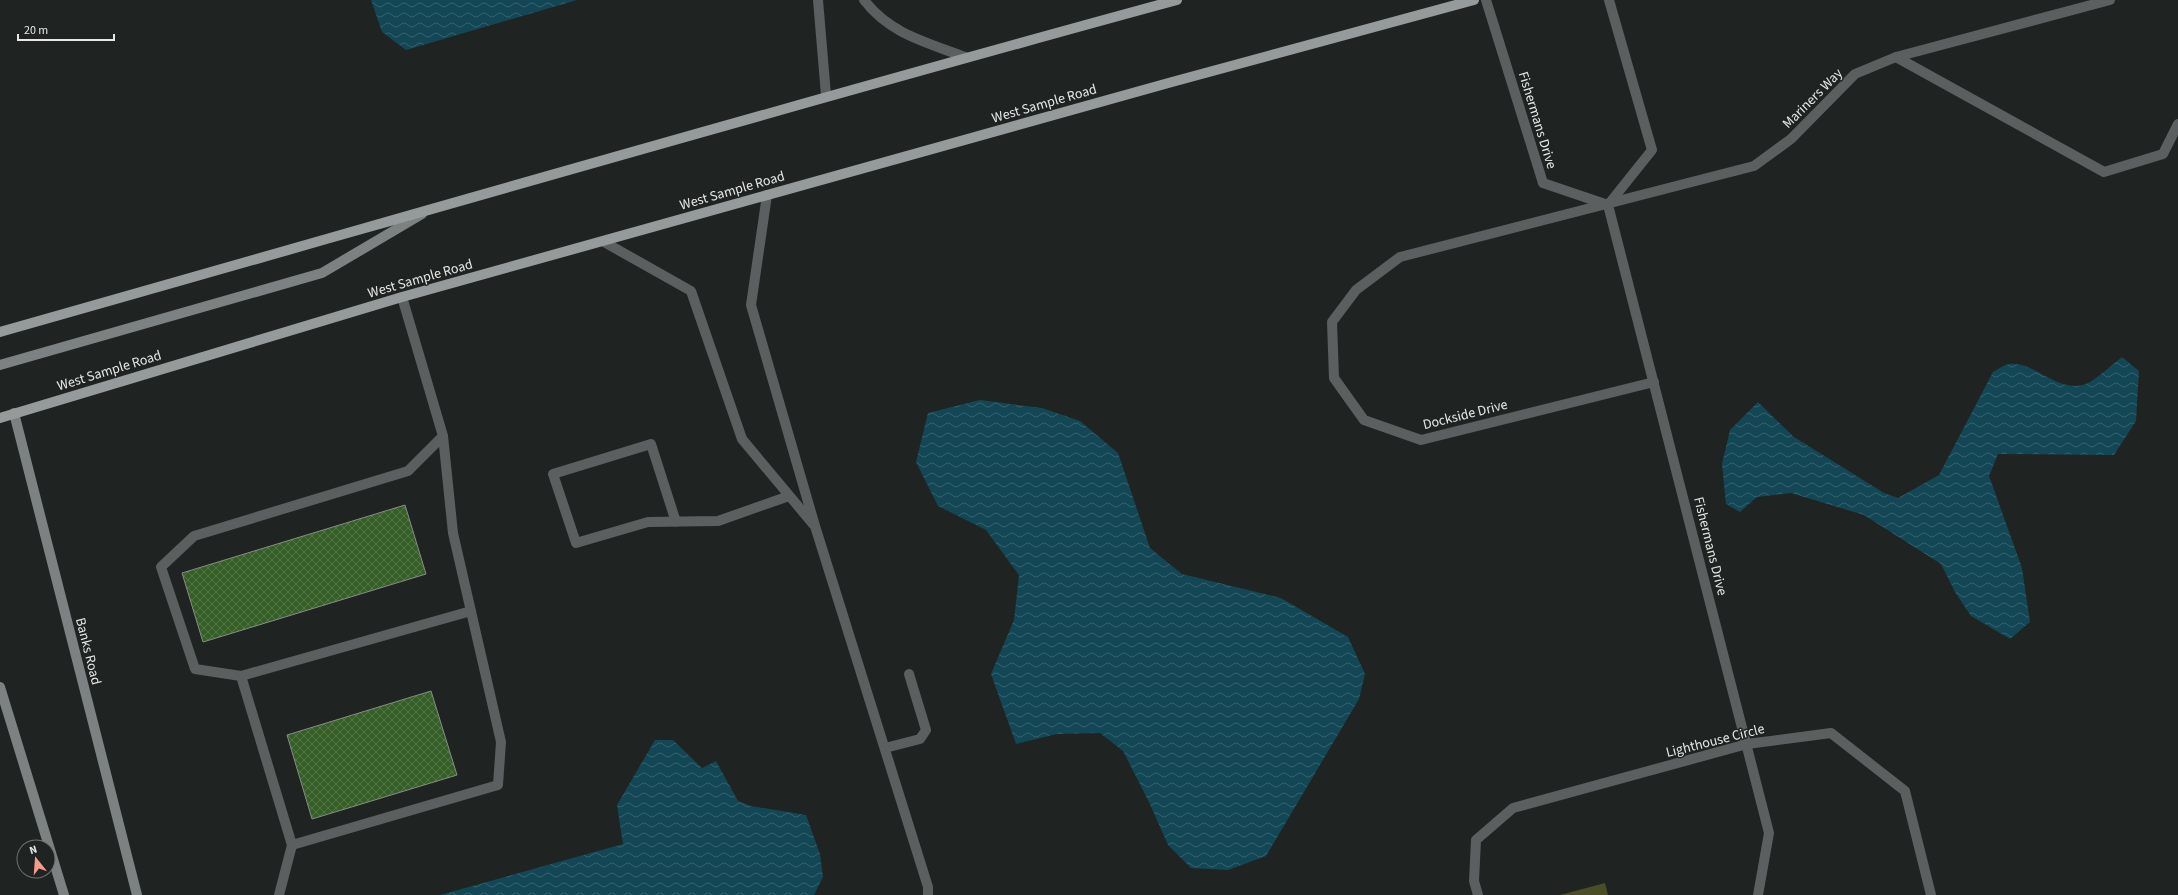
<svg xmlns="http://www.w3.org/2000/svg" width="2178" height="895" viewBox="0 0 2178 895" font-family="'Source Sans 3',sans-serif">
	<defs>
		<pattern id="water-waves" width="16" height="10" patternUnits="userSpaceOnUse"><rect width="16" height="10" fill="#134755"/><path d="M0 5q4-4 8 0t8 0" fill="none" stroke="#35626d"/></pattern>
		<pattern id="building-cross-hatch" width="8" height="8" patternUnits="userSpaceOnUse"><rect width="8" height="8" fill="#365f28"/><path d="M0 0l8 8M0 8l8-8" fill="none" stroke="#537647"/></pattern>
	</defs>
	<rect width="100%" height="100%" fill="#1f2422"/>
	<path fill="#4a4d26" d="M1605,883L1608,895H1560Z"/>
	<g fill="url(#water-waves)">
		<path d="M371,0H577L406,50L382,32Z"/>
		<path d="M2122,357L2139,371L2136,421L2114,455L1998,454L1989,476L2022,568L2030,622L2010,639L1971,616L1955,592L1941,564L1864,515L1791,493L1757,497L1740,512L1726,504L1722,464L1730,430L1758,402L1794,437L1884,493L1898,498L1939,475L1993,372C1998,369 2004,365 2009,364C2035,360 2061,398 2090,382C2101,375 2112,365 2122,357Z"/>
		<path d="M980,400L1042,408L1080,421L1118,453L1150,548L1182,574L1281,598L1348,637L1365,674L1359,699L1266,856L1228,870L1191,868L1168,845L1149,802L1123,751L1100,733L1057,734L1016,744L991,674L1014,620L1019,575L986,530L938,506L916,462L928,413Z"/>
		<path d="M655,740H673L702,768L716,761L738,801L751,806L806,815L820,854L823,877L814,895H440L623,844L617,805Z"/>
	</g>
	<g fill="url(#building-cross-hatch)" stroke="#888c87">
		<path d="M405,505L426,574L203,642L182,573Z"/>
		<path d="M431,691L457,775L312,819L287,735Z"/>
	</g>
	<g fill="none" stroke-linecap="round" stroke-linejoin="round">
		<g stroke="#5c5f5f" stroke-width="10">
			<path d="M818,0L826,95"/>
			<path d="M864,0C890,34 926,42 965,57"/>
			<path d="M402,297L443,436L408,471L194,536L161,567L195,669L241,676L292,845L498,785L501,742L453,533L443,436"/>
			<path d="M676,522L651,444L553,474L576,543L648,522L718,521L789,496"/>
			<path d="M241,676L471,611"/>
			<path d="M885,748L920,739L926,730L909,674"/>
			<path d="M279,895L292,845"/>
		</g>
		<g stroke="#5c5f5f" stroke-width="10">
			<path d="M1486,0L1543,183L1608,205"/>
			<path d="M1896,57L2104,172L2163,154L2178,124"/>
			<path d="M767,195L751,305L815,526L928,887V895"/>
			<path d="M1608,205L1769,833L1758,895"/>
			<path d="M1608,205L1652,150L1609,0"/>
			<path d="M604,242L691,291L742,439L813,524"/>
			<path d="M1654,382L1421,440L1364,420L1334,378L1332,322L1356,290L1400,257L1754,166L1791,139L1855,74L1896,57L2110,0"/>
			<path d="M1478,895L1474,881L1476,840L1513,808L1747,744L1831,733L1905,791L1931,895"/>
		</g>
		<g stroke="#7c8181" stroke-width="10">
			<path d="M0,365L322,273L422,214"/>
			<path d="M14,413L137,895"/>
			<path d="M0,687L64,895"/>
		</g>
		<g stroke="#959b9b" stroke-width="10">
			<path d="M0,332C392,221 783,107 1177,0"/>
			<path d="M0,418L402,297L1172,82L1474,0"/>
		</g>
	</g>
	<g text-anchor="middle" stroke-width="3" stroke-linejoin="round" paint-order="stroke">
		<g font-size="14" fill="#e5e8e6" stroke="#1f2422">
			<text transform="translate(1812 98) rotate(-45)" y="5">Mariners Way</text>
			<text transform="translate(1044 103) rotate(-16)" y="5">West Sample Road</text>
			<text transform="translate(1538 120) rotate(73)" y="5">Fishermans Drive</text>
			<text transform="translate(732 190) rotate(-16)" y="5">West Sample Road</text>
			<text transform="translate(420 278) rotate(-16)" y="5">West Sample Road</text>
			<text transform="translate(109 370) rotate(-17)" y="5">West Sample Road</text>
			<text transform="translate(1465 414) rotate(-14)" y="5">Dockside Drive</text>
			<text transform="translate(1711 546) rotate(76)" y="5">Fishermans Drive</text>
			<text transform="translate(89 651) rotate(76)" y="5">Banks Road</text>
			<text transform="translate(1715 740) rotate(-14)" y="5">Lighthouse Circle</text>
		</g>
	</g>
	<g transform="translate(36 859) rotate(343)"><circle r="19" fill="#1f2422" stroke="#6e7270"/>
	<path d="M0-3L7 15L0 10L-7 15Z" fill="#f49d8b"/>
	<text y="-6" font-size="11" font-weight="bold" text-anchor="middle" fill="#e5e8e6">N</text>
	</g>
	<path d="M18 34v6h96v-6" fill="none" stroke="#e5e8e6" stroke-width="2"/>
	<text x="24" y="34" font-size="12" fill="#e5e8e6" stroke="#1f2422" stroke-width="3" paint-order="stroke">20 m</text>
</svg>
